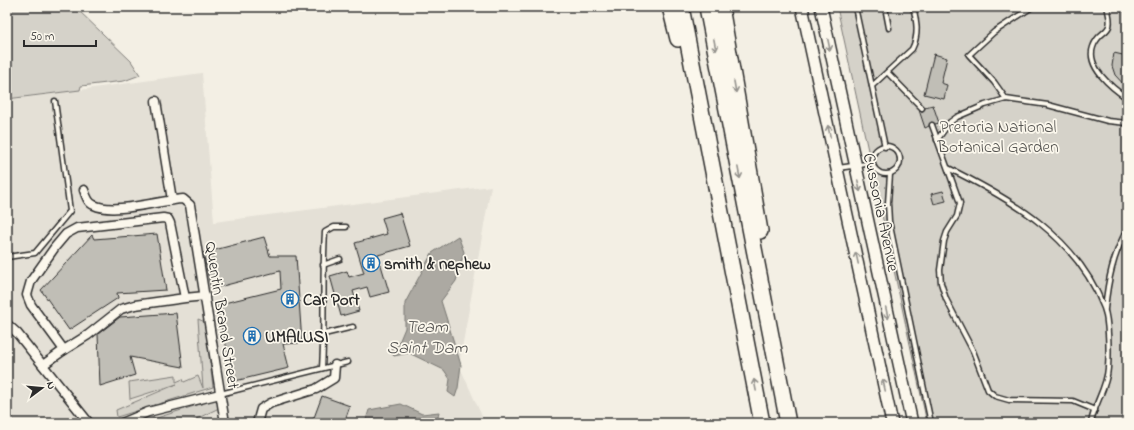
<svg xmlns="http://www.w3.org/2000/svg" width="1134" height="430" viewBox="0 0 1134 430" font-family="'Indie Flower',sans-serif">
	<rect width="100%" height="100%" fill="#f3efe4"/>
	<filter id="ink" filterUnits="userSpaceOnUse"><feTurbulence type="fractalNoise" baseFrequency=".025" numOctaves="2"/><feDisplacementMap in="SourceGraphic" scale="8" xChannelSelector="R" yChannelSelector="G"/><feConvolveMatrix kernelMatrix="1 2 1 2 8 2 1 2 1" color-interpolation-filters="sRGB"/></filter>
	<g filter="url(#ink)">
		<path fill="#e4e0d6" d="M202,73L214,222L491,186L459,365L485,423H7V100Z"/>
		<g fill="#d5d2c9" stroke="#807e7a">
			<path d="M7,7H75L131,61L140,75L124,81L81,86L80,90L7,99Z"/>
			<path d="M837,7H1127V423H927Z"/>
			<path d="M198,319L205,322L213,387L117,417L116,410L177,384L130,399L129,382L176,375V382L183,379L184,382L198,376L203,388Z"/>
			<path d="M216,399L219,408L188,423H141Z"/>
		</g>
		<g fill="#aca9a2" stroke="#787772">
			<path d="M458,236L464,252L456,281L441,301L461,365L458,388L455,397L448,392L450,379L444,370L409,353L394,356L389,351L400,340L405,328V303L432,253Z"/>
			<path d="M401,404L422,414L439,412L437,423H365L369,410Z"/>
		</g>
		<g fill="#c0beb6" stroke="#2b2b2b">
			<path d="M1114,53L1127,56V88L1115,75L1112,66Z"/>
			<path d="M934,54L947,58L941,83L947,85L944,99L924,94Z"/>
			<path d="M933,105L939,123L935,124L931,122L929,126L925,128L919,110L923,111L925,107Z"/>
			<path d="M943,191L946,201L934,204L931,194Z"/>
			<path d="M400,213L410,246L378,255L389,292L370,297L367,287L353,291L359,311L341,316L330,276L347,271L349,277L364,273L355,243L387,234L382,218Z"/>
			<path d="M157,234L166,290L117,293L118,298L69,330L41,290L92,235L94,239Z"/>
			<path d="M264,237L270,256H296L302,343L283,344L289,368L235,381L216,305L281,289L280,271L211,289L203,253Z"/>
			<path d="M176,313L183,367L130,357L135,375L100,386L98,334L120,317Z"/>
			<path d="M322,396L350,406L344,423H312Z"/>
		</g>
		<g fill="none" stroke-linecap="round" stroke-linejoin="round">
			<defs>
				<g id="service">
					<path d="M855,7L885,147"/>
					<path d="M885,7L889,28"/>
					<path d="M1107,7C1116,38 1100,26 1093,47C1086,67 1112,88 1127,98"/>
					<path d="M888,73L922,108"/>
					<path d="M872,86L912,49C919,35 917,22 913,7"/>
					<path d="M1006,99L994,82L969,55L994,32L1032,7"/>
					<path d="M932,125L960,203L957,216L947,232L944,241L940,270L941,283L946,299L973,351L988,390L995,396L1009,400L1073,401L1095,410"/>
					<path d="M937,140L950,122L957,117L985,105L1006,99L1048,105L1108,121L1127,123"/>
					<circle cx="886" cy="160" r="14"/>
					<path d="M838,168L873,163"/>
					<path d="M948,168C1013,200 1077,237 1104,308C1109,321 1109,354 1108,368C1107,388 1094,404 1091,423"/>
					<path d="M890,174L888,203L889,221L931,423"/>
					<path d="M7,257L35,253L70,211L55,101"/>
					<path d="M323,265L340,259"/>
					<path d="M1105,309C1108,280 1113,255 1127,230"/>
					<path d="M324,334L353,327"/>
					<path d="M322,368C325,322 322,277 325,232L334,227H346"/>
					<path d="M220,394L348,362"/>
				</g>
				<g id="minor">
					<path d="M156,101L172,200"/>
					<path d="M84,190C86,196 88,203 94,205C114,215 160,200 183,199L190,205L225,423"/>
					<path d="M185,298L135,305L121,309L88,335L64,350L31,305L27,295L31,281L55,247L66,234L77,228L163,218L168,219L170,223L185,298L205,296"/>
					<path d="M7,324L17,333L89,423"/>
					<path d="M43,365L64,350"/>
					<path d="M122,423L148,412L220,394"/>
					<path d="M257,423L261,409L271,403L316,389L334,378L335,365"/>
				</g>
				<g id="secondary">
					<path d="M802,7L892,423"/>
					<path d="M821,7L912,423"/>
				</g>
				<g id="motorway">
					<path d="M670,7L678,39"/>
					<path d="M681,7L762,423"/>
					<path d="M707,7L788,423"/>
					<path d="M721,7L760,231"/>
				</g>
			</defs>
			<use href="#service" stroke="#2b2b2b" stroke-width="7"/>
			<use href="#minor" stroke="#2b2b2b" stroke-width="11"/>
			<use href="#secondary" stroke="#2b2b2b" stroke-width="14"/>
			<use href="#motorway" stroke="#2b2b2b" stroke-width="18"/>
			<use href="#service" stroke="#fbf7ec" stroke-width="4"/>
			<use href="#minor" stroke="#fbf7ec" stroke-width="8"/>
			<use href="#secondary" stroke="#fbf7ec" stroke-width="11"/>
			<use href="#motorway" stroke="#fbf7ec" stroke-width="15"/>
		</g>
		<defs><path id="oneway-shaft" d="M-6 0H5M1.5-3L5.5 0L1.5 3" fill="none" stroke-width="1.6" stroke-linecap="round" stroke-linejoin="round"/></defs>
		<g stroke="#93918c">
			<use href="#oneway-shaft" transform="translate(715 45) rotate(79)"/>
			<use href="#oneway-shaft" transform="translate(829 45) rotate(78)"/>
			<use href="#oneway-shaft" transform="translate(735 87) rotate(80)"/>
			<use href="#oneway-shaft" transform="translate(829 131) rotate(-102)"/>
			<use href="#oneway-shaft" transform="translate(739 173) rotate(79)"/>
			<use href="#oneway-shaft" transform="translate(859 186) rotate(78)"/>
			<use href="#oneway-shaft" transform="translate(857 258) rotate(-102)"/>
			<use href="#oneway-shaft" transform="translate(887 313) rotate(77)"/>
			<use href="#oneway-shaft" transform="translate(755 385) rotate(-101)"/>
			<use href="#oneway-shaft" transform="translate(884 385) rotate(-102)"/>
		</g>
	</g>
	<defs>
		<symbol id="building-ring" viewBox="-11 -11 22 22"><circle r="9.5" fill="#fbf7ec" stroke="#1f6fb2" stroke-width="1.5"/><path d="M-4-6H4V6H1V3H-1V6H-4ZM-2.5-4.3h1.7v1.8h-1.7ZM.8-4.3h1.7v1.8H.8ZM-2.5-1h1.7V.8h-1.7ZM.8-1h1.7V.8H.8Z" fill="#1f6fb2"/></symbol>
	</defs>
	<g fill-rule="evenodd">
		<use href="#building-ring" x="361" y="253" width="20" height="20"/>
		<use href="#building-ring" x="280" y="289" width="20" height="20"/>
		<use href="#building-ring" x="242" y="326" width="20" height="20"/>
	</g>
	<g text-anchor="middle" stroke-width="3.5" stroke-linejoin="round" paint-order="stroke">
		<g font-size="17" fill="#565552" stroke="#fbf7ec">
			<text x="998" y="132">Pretoria National<tspan x="998" dy="20">Botanical Garden</tspan></text>
		</g>
		<g font-size="17" fill="#2b2b2b" stroke="#fbf7ec">
			<text transform="translate(882 212) rotate(78)" y="6">Cussonia Avenue</text>
			<text transform="translate(223 315) rotate(81)" y="6">Quentin Brand Street</text>
		</g>
		<g font-size="17" font-weight="bold" fill="#2b2b2b" stroke="#fbf7ec" text-anchor="start">
			<text x="384" y="269">smith &amp; nephew</text>
			<text x="303" y="305">Car Port</text>
			<text x="265" y="342">UMALUSI</text>
		</g>
		<g font-size="18" font-style="italic" fill="#585755" stroke="#fbf7ec">
			<text x="427" y="332">Team<tspan x="427" dy="21">Saint Dam</tspan></text>
		</g>
	</g>
	<rect width="1134" height="430" fill="none" stroke="#fbf7ec" stroke-width="24"/>
	<rect x="12" y="12" width="1110" height="406" fill="none" stroke="#2b2b2b" stroke-width="1.5" filter="url(#ink)"/>
	<g transform="translate(42 388) rotate(74)" stroke="#fbf7ec" stroke-width="3" paint-order="stroke">
	<path d="M0-3L7 15L0 10L-7 15Z" fill="#2b2b2b"/>
	<text y="-6" font-size="11" font-weight="bold" text-anchor="middle" fill="#2b2b2b">N</text>
	</g>
	<path d="M24 40v6h72v-6" fill="none" stroke="#2b2b2b" stroke-width="2"/>
	<text x="30" y="40" font-size="12" fill="#2b2b2b" stroke="#fbf7ec" stroke-width="3" paint-order="stroke">50 m</text>
</svg>
